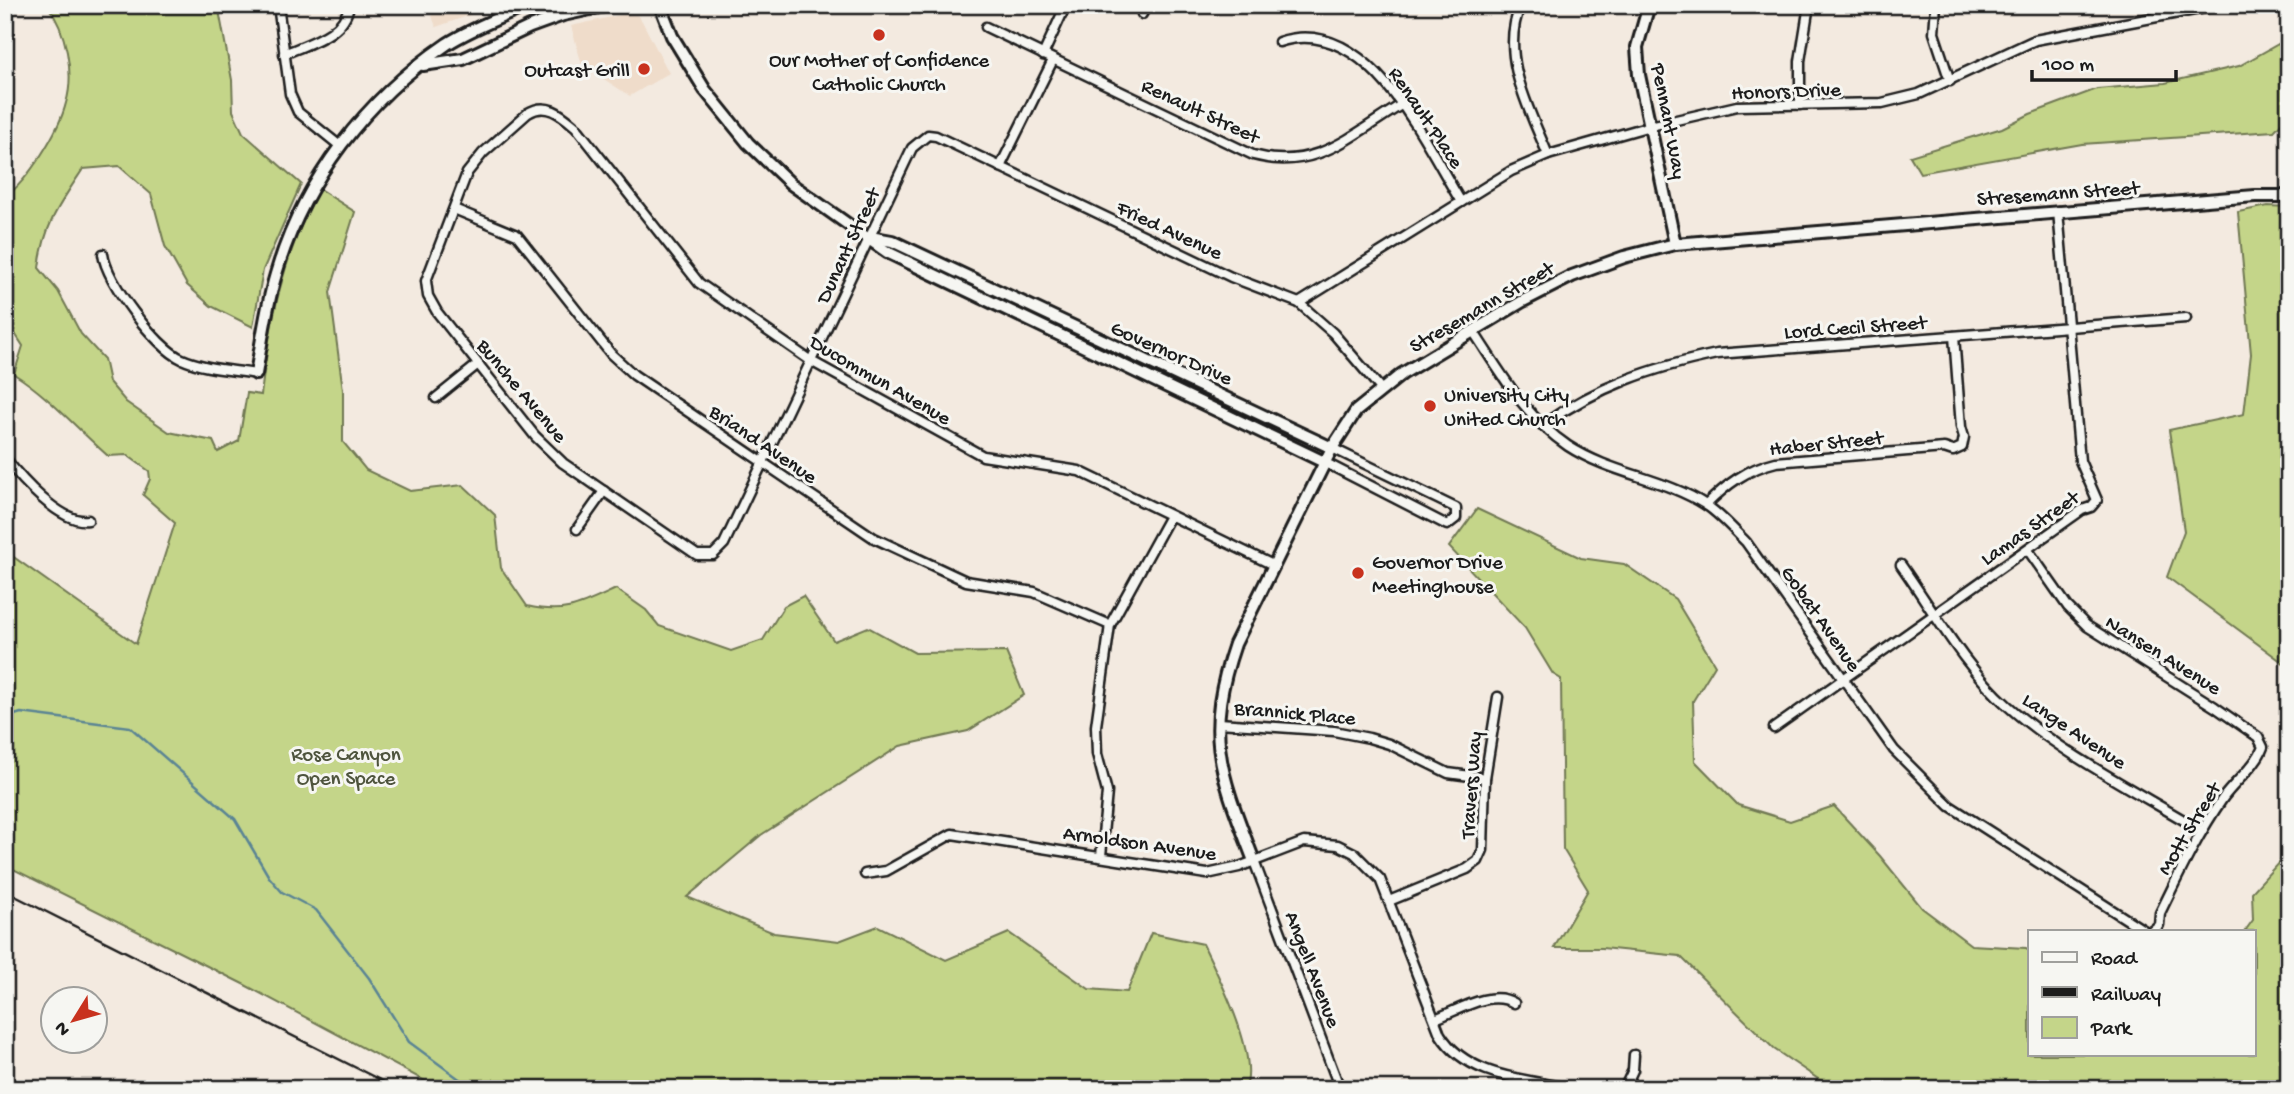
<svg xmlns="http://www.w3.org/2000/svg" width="2294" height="1094" viewBox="0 0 2294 1094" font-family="'Gochi Hand',sans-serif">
	<rect width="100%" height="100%" fill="#f3eae0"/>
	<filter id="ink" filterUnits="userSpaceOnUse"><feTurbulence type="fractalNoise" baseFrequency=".0143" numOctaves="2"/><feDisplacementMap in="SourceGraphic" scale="14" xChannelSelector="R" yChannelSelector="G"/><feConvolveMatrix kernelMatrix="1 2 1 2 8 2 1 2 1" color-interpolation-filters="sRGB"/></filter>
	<g filter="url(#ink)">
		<g fill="#efdcca">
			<path d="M428,5H499L436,27Z"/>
			<path d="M629,13L637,15L642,21L669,73L630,96L582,65L571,26Z"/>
		</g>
		<g fill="#c4d589" stroke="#707852" stroke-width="2">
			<path d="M47,5H218L232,80L233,111L243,133L301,184L263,270L253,327L211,306L187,285L165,246L151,194L119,166L83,169C59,205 44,225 39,268L58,291L81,334L104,359L109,382L126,402L169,432L213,441L218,452L239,441L247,393L261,395C270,321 283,254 319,189L355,212L330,292L343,390V442L366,470L410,491L463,485L495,515L501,568L527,606C565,615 581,605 616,589L646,610L659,626L731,651L763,640L784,606L803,596L834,641L868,627L915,653L1006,652L1024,695L968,731L900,746L761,835L687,897L774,933L839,941L878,926L946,960L1009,933L1089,989L1127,992L1151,933L1203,944C1218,975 1260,1057 1245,1089H440L245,985L5,865V551L136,644L175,523L143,495L150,479L149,471L127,455L108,456C77,429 49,396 14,374L23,346L5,318V197C28,181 59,131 66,103C75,73 66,30 47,5Z"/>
			<path d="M2289,38V115L2274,131L2082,144L1920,173L1910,156L2002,128L2030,114L2097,89L2165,83L2239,66Z"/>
			<path d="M2268,206L2289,207V667L2167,577L2184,531L2169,430L2244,414L2251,354L2238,212Z"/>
			<path d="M1477,509L1581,558L1624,564L1675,599L1715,665L1693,701L1695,761L1738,805L1790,821L1834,806L1880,856L1922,908L1971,945L2026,948L2030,951V1054H2254V931H2245L2253,920L2252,892L2289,851V1089H1825L1821,1081L1774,1049L1680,956L1602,948H1554L1588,890L1563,849L1561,679L1553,674L1525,628L1449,547Z"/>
		</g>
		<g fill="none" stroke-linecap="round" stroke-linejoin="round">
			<path stroke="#5a8494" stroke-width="2.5" d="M5,718L21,713L130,727L235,819L269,877L282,892L316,910L369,978L409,1042L473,1089"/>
			<defs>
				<g id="street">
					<path d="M278,5L290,94L298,112L340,146"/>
					<path d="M1521,5C1498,53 1530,111 1548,155"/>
					<path d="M1936,5L1934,33L1950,81"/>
					<path d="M1142,14L1146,5"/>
					<path d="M986,27L1253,155C1315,172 1350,136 1401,105"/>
					<path d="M1279,42C1368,12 1425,143 1461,202"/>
					<path d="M284,54C308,43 345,35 349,5"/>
					<path d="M1043,55L1066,5"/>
					<path d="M5,66V98"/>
					<path d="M1800,105V61L1809,5"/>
					<path d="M1000,167L1053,60"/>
					<path d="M454,209L517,235L611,354L634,375L874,538L966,581L1034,592L1110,625"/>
					<path d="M103,254C106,281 156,348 182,359C204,369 233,370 256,374"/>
					<path d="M1299,303L1511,171L1548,155L1650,126L1737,106L1882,103L1919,94L2035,40L2221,5"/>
					<path d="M1473,331C1501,373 1525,417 1568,446C1611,474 1664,478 1706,505C1721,515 1733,529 1746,542L1894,750L1950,806L2145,931"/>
					<path d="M436,398L477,365"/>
					<path d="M1542,425C1599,386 1650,368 1717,354L2186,318"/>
					<path d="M5,458C21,479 61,524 88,520"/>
					<path d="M1324,462L1447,525L1456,518V508L1332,448"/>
					<path d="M1706,505C1727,484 1747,469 1776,462L1944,448L1953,451L1962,447L1964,437L1961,427L1954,336"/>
					<path d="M577,529L604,491"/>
					<path d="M2028,550L2068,607L2087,626L2215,707L2258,737L2263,747C2256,766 2235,781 2223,798C2198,834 2179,874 2160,913L2159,925L2152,931"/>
					<path d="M1273,565L1079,471L983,456L811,361L699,283L576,127C562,115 547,101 528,113L483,153L467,173L426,281L428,296L437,312L535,436L563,463L697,555H713L724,544L912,148L928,135L936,136L1231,277L1299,303L1333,333L1381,389"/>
					<path d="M1901,565C1934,612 1965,668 2008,706C2060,753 2141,794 2202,831"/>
					<path d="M1219,723L1334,731L1369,738L1389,744L1448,773L1485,778"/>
					<path d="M1774,728L2082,510L2091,507L2097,500L2080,461L2058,211"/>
					<path d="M1101,856L1107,792L1097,754L1096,726L1110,625L1170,516"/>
					<path d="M1254,861L1340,1089"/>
					<path d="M865,874L886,871L952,834L1207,874L1239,867L1304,842L1338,845L1354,853L1380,879L1440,1034C1467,1078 1527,1079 1573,1089"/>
					<path d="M1389,901L1467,869L1478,861L1483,850L1485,778L1498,697"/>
					<path d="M1435,1019C1459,1010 1490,989 1514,1003"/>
					<path d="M1624,1089L1633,1070L1634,1055"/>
				</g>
				<g id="secondary">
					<path d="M660,5L672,36L705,90L748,143L791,184L887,252L1324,462"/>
					<path d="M1649,5L1637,47L1639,75L1675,244"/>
					<path d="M423,65L463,59L530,27L563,15L609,5"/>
					<path d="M870,237L892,241L1332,448"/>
					<path d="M256,374C262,340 266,307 276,274C303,181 366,99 447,44C472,28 502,17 529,5"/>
					<path d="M1254,861C1221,774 1203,737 1235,644L1332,448L1356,411L1402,374L1523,301L1572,276L1624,257L1675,244L2255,196H2289"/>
				</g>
			</defs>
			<use href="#street" stroke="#1c1c1c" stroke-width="13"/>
			<use href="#secondary" stroke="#1c1c1c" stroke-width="16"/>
			<use href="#street" stroke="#f6f6f2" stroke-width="8"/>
			<use href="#secondary" stroke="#f6f6f2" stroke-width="10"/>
			<path stroke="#1c1c1c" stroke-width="2.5" d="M5,891L398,1089"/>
		</g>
	</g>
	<g fill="#c8321e" stroke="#f6f6f2" stroke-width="2.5">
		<circle cx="879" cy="35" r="7"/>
		<circle cx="644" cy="69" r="7"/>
		<circle cx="1430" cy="406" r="7"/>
		<circle cx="1358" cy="573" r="7"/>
	</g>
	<g text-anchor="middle" stroke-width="6" stroke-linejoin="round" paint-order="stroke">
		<g font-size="21" fill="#1c1c1c" stroke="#f6f6f2" text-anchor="start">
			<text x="879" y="66" text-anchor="middle">Our Mother of Confidence<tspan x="879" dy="24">Catholic Church</tspan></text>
			<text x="630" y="76" text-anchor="end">Outcast Grill</text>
			<text x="1444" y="401">University City<tspan x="1444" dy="24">United Church</tspan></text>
			<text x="1372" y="568">Governor Drive<tspan x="1372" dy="24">Meetinghouse</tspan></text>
		</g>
		<g font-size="21" fill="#1c1c1c" stroke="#f6f6f2">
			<text transform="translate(1786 90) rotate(-2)" y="7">Honors Drive</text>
			<text transform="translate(1201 110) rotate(25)" y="7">Renault Street</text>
			<text transform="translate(1427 117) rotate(56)" y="7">Renault Place</text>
			<text transform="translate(1670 121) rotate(79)" y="7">Pennant Way</text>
			<text transform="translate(2058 192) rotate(-4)" y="7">Stresemann Street</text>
			<text transform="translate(1170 229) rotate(25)" y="7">Fried Avenue</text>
			<text transform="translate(847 245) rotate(-65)" y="7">Dunant Street</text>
			<text transform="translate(1481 306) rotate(-30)" y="7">Stresemann Street</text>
			<text transform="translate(1855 326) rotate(-4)" y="7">Lord Cecil Street</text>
			<text transform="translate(1172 352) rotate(24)" y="7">Governor Drive</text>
			<text transform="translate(881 379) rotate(30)" y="7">Ducommun Avenue</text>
			<text transform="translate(523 390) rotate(50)" y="7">Bunche Avenue</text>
			<text transform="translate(1826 442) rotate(-6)" y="7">Haber Street</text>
			<text transform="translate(764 443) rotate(34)" y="7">Briand Avenue</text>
			<text transform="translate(2029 527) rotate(-35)" y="7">Lamas Street</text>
			<text transform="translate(1822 618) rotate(55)" y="7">Gobat Avenue</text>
			<text transform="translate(2164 654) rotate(32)" y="7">Nansen Avenue</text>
			<text transform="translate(1295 712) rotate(5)" y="7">Brannick Place</text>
			<text transform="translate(2075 730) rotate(34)" y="7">Lange Avenue</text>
			<text transform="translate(1470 785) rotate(-86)" y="7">Travers Way</text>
			<text transform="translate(2188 828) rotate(-59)" y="7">Mott Street</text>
			<text transform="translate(1140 842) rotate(8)" y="7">Arnoldson Avenue</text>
			<text transform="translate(1314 969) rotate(69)" y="7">Angell Avenue</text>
		</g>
		<g font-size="21" fill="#4e543d" stroke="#f6f6f2">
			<text x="346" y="760">Rose Canyon<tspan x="346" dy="24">Open Space</tspan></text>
		</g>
	</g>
	<rect width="2294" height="1094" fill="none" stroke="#f6f6f2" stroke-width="28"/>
	<rect x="14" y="14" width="2266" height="1066" fill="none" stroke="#1c1c1c" stroke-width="2.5" filter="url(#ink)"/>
	<rect x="2028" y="930" width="228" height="126" fill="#f6f6f2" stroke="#9f9f9c" stroke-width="2"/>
	<rect x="2042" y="952" width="35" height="10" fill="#f6f6f2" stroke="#9f9f9c" stroke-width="2"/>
	<text x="2091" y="964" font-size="21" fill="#1c1c1c">Road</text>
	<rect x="2042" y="987" width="35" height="10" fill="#1c1c1c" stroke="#9f9f9c" stroke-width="2"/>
	<text x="2091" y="1000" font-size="21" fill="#1c1c1c">Railway</text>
	<rect x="2042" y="1017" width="35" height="21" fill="#c4d589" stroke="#9f9f9c" stroke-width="2"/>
	<text x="2091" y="1034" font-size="21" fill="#1c1c1c">Park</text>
	<g transform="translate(74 1020) rotate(233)"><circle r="33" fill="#f6f6f2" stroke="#9f9f9c" stroke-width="2"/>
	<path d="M0-5L12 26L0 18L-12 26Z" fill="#c8321e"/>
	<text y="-10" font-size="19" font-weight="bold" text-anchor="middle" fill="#1c1c1c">N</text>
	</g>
	<path d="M2032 70v10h144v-10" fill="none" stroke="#1c1c1c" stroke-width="3.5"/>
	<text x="2042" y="70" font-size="21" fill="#1c1c1c" stroke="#f6f6f2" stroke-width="5" paint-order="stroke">100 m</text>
</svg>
